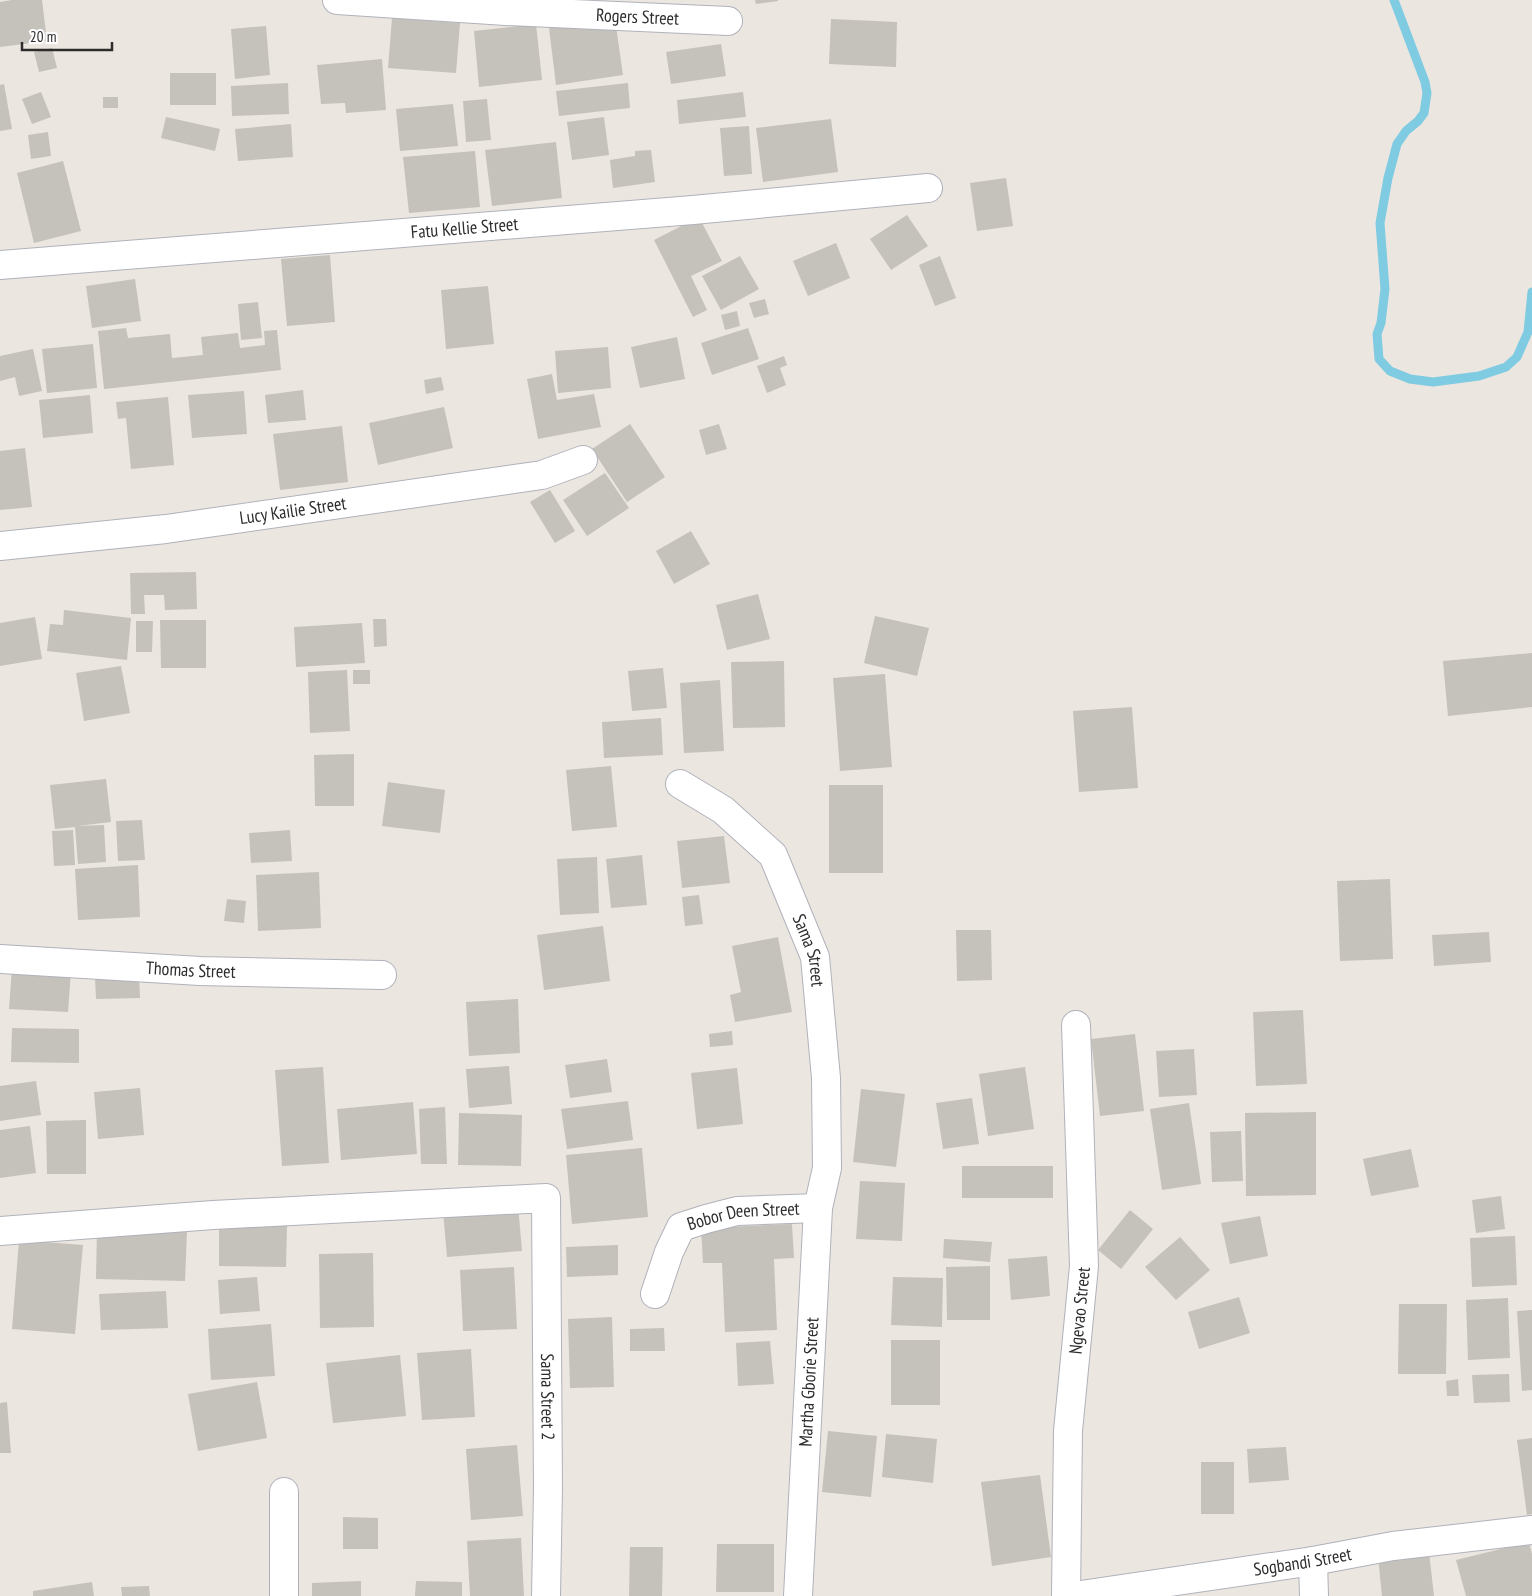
<svg xmlns="http://www.w3.org/2000/svg" width="1532" height="1596" viewBox="0 0 1532 1596" font-family="'PT Sans Narrow',sans-serif">
	<rect width="100%" height="100%" fill="#ece6e0"/>
	<g fill="none" stroke-linecap="round" stroke-linejoin="round">
		<path stroke="#7fcbe2" stroke-width="9" d="M1394,0L1425,82L1427,93L1424,113L1418,121L1406,131L1397,144L1388,178L1380,223L1385,289L1381,323L1377,334L1379,359L1390,371L1410,379L1433,382L1479,376L1506,367L1517,357L1528,332L1532,292"/>
	</g>
	<g fill="#c5c1bb">
		<path d="M12,0H42L47,41L0,47V2Z"/>
		<path d="M755,0H778V1L756,4Z"/>
		<path d="M392,18L460,23L456,73L388,68Z"/>
		<path d="M615,19L623,75L556,85L549,28Z"/>
		<path d="M831,19L897,22L896,67L829,64Z"/>
		<path d="M536,24L542,80L479,87L474,31Z"/>
		<path d="M266,26L270,75L235,79L231,29Z"/>
		<path d="M721,44L726,76L671,84L666,52Z"/>
		<path d="M52,48L57,68L39,72L34,52Z"/>
		<path d="M382,59L386,110L346,113L345,103L321,104L317,65Z"/>
		<rect x="170" y="73" width="46" height="32"/>
		<path d="M288,83L289,114L232,116L231,86Z"/>
		<path d="M628,83L630,108L559,116L556,91Z"/>
		<path d="M4,84L12,129L0,131V85Z"/>
		<path d="M41,92L51,117L32,124L22,99Z"/>
		<path d="M743,92L746,117L679,124L677,100Z"/>
		<rect x="103" y="97" width="15" height="11"/>
		<path d="M487,99L491,140L466,142L463,101Z"/>
		<path d="M453,104L458,146L400,151L396,109Z"/>
		<path d="M166,117L220,129L215,151L161,138Z"/>
		<path d="M604,117L609,155L572,160L567,122Z"/>
		<path d="M831,119L838,172L763,182L756,128Z"/>
		<path d="M291,124L293,157L238,161L235,129Z"/>
		<path d="M749,126L752,174L724,176L720,128Z"/>
		<path d="M48,132L51,156L31,159L28,135Z"/>
		<path d="M556,142L562,198L492,206L485,150Z"/>
		<path d="M651,150L655,182L613,188L610,160L635,156V151Z"/>
		<path d="M475,151L480,207L409,213L403,157Z"/>
		<path d="M63,161L81,231L34,243L17,173Z"/>
		<path d="M1006,178L1013,226L977,231L970,183Z"/>
		<path d="M907,215L928,246L891,270L870,239Z"/>
		<path d="M699,217L722,261L691,276L707,310L693,317L654,240Z"/>
		<path d="M836,243L850,278L808,296L793,261Z"/>
		<path d="M330,255L335,322L287,326L281,259Z"/>
		<path d="M740,256L759,289L721,310L702,276Z"/>
		<path d="M940,256L956,298L935,306L919,265Z"/>
		<path d="M135,279L141,321L92,328L86,286Z"/>
		<path d="M488,286L494,344L446,349L441,290Z"/>
		<path d="M765,299L769,314L754,318L749,303Z"/>
		<path d="M258,302L262,338L241,340L238,304Z"/>
		<path d="M737,311L740,326L725,330L721,315Z"/>
		<path d="M126,328L128,338L170,334L172,358L203,355L201,337L238,333L240,348L265,345L264,331L277,330L281,370L104,389L98,331Z"/>
		<path d="M748,328L759,359L712,375L701,343Z"/>
		<path d="M677,337L685,379L640,388L631,347Z"/>
		<path d="M93,344L97,388L47,393L42,349Z"/>
		<path d="M608,347L611,388L558,393L555,351Z"/>
		<path d="M33,349L42,391L19,396L15,377L0,381V356Z"/>
		<path d="M784,356L787,365L780,368L786,385L767,393L757,366Z"/>
		<path d="M552,374L557,400L594,394L601,427L538,439L527,379Z"/>
		<path d="M441,377L444,390L426,394L424,380Z"/>
		<path d="M303,390L306,420L268,423L265,395Z"/>
		<path d="M244,391L247,434L192,438L188,395Z"/>
		<path d="M90,395L93,433L43,438L39,400Z"/>
		<path d="M168,397L174,465L131,469L126,418L118,419L116,402Z"/>
		<path d="M444,407L453,448L378,465L369,423Z"/>
		<path d="M630,424L665,477L627,502L592,449Z"/>
		<path d="M719,424L727,449L706,455L699,430Z"/>
		<path d="M342,426L348,482L280,490L273,434Z"/>
		<path d="M25,448L32,507L0,510V451Z"/>
		<path d="M605,473L629,508L587,536L563,500Z"/>
		<path d="M550,490L575,531L555,543L530,502Z"/>
		<path d="M691,531L710,564L674,584L656,551Z"/>
		<path d="M196,572L197,609L165,610L164,595H144L145,614H131L130,573Z"/>
		<path d="M758,594L770,639L727,650L716,605Z"/>
		<path d="M64,610L131,618L127,660L47,651L50,624L63,625Z"/>
		<path d="M875,616L929,628L917,676L864,663Z"/>
		<path d="M35,617L42,659L0,666V623Z"/>
		<path d="M373,619H386L387,646L374,647Z"/>
		<path d="M160,620H206V668H161Z"/>
		<path d="M136,621H153L152,652H136Z"/>
		<path d="M362,623L365,663L296,667L294,627Z"/>
		<path d="M1532,653V707L1448,716L1443,661Z"/>
		<path d="M784,661L785,727L733,728L731,662Z"/>
		<path d="M121,666L130,713L84,721L76,673Z"/>
		<path d="M663,668L667,708L632,711L628,671Z"/>
		<path d="M347,670L350,731L310,733L308,672Z"/>
		<rect x="353" y="670" width="17" height="14"/>
		<path d="M885,674L892,767L840,771L833,678Z"/>
		<path d="M720,680L724,751L684,753L680,683Z"/>
		<path d="M1132,707L1138,788L1079,792L1073,711Z"/>
		<path d="M661,718L663,755L604,758L602,722Z"/>
		<path d="M354,754V806H315L314,755Z"/>
		<path d="M611,766L617,827L572,831L566,770Z"/>
		<path d="M106,779L111,822L77,826L104,825L106,862L78,864L75,827L55,829L50,785Z"/>
		<path d="M388,782L445,790L440,833L382,826Z"/>
		<rect x="829" y="785" width="54" height="88"/>
		<path d="M142,820L145,860L118,861L116,821Z"/>
		<path d="M73,830L75,865L54,866L52,831Z"/>
		<path d="M290,830L292,861L251,863L249,833Z"/>
		<path d="M724,836L730,883L682,888L677,841Z"/>
		<path d="M642,855L647,905L611,908L606,859Z"/>
		<path d="M597,857L599,913L560,915L557,859Z"/>
		<path d="M138,865L140,917L78,920L75,869Z"/>
		<path d="M319,872L321,928L258,931L256,875Z"/>
		<path d="M1390,879L1393,959L1340,961L1337,881Z"/>
		<path d="M699,895L703,924L685,926L682,897Z"/>
		<path d="M227,899L246,901L244,923L224,921Z"/>
		<path d="M603,926L610,981L544,990L537,935Z"/>
		<path d="M956,930H991L992,980L957,981Z"/>
		<path d="M1489,932L1491,962L1434,966L1432,935Z"/>
		<path d="M778,937L792,1012L735,1022L730,995L741,992L732,946Z"/>
		<path d="M12,967L71,971L68,1012L9,1009Z"/>
		<path d="M139,975L140,998L96,999L95,977Z"/>
		<path d="M518,999L520,1053L469,1056L466,1002Z"/>
		<path d="M1303,1010L1307,1084L1256,1086L1253,1012Z"/>
		<path d="M12,1028L79,1029V1063L11,1062Z"/>
		<path d="M732,1031L733,1045L710,1047L709,1034Z"/>
		<path d="M1135,1034L1144,1111L1100,1116L1091,1039Z"/>
		<path d="M1194,1049L1197,1095L1159,1097L1156,1051Z"/>
		<path d="M607,1059L612,1092L570,1098L565,1065Z"/>
		<path d="M509,1066L512,1104L469,1108L466,1069Z"/>
		<path d="M323,1067L329,1163L282,1166L275,1070Z"/>
		<path d="M1025,1067L1034,1129L988,1136L979,1074Z"/>
		<path d="M737,1068L743,1124L697,1129L691,1073Z"/>
		<path d="M36,1081L41,1115L0,1121V1086Z"/>
		<path d="M140,1088L144,1135L98,1139L94,1092Z"/>
		<path d="M861,1089L905,1094L896,1167L853,1162Z"/>
		<path d="M972,1098L979,1144L943,1149L936,1103Z"/>
		<path d="M628,1101L633,1140L567,1149L561,1109Z"/>
		<path d="M413,1102L417,1154L341,1160L337,1109Z"/>
		<path d="M1189,1103L1201,1184L1162,1190L1150,1109Z"/>
		<path d="M445,1107L447,1164H421L419,1109Z"/>
		<path d="M1316,1112V1195L1246,1196L1245,1113Z"/>
		<path d="M459,1113L522,1115L521,1166L458,1165Z"/>
		<path d="M86,1120V1174H47L46,1121Z"/>
		<path d="M30,1126L36,1173L0,1178V1130Z"/>
		<path d="M1241,1131L1243,1181L1212,1182L1210,1132Z"/>
		<path d="M642,1148L648,1217L572,1224L566,1155Z"/>
		<path d="M1411,1149L1419,1187L1371,1196L1363,1159Z"/>
		<rect x="962" y="1166" width="91" height="32"/>
		<path d="M860,1181L905,1183L902,1241L856,1239Z"/>
		<path d="M1501,1196L1505,1229L1476,1233L1472,1200Z"/>
		<path d="M518,1205L522,1251L447,1257L443,1211Z"/>
		<path d="M1130,1210L1153,1229L1121,1269L1098,1250Z"/>
		<path d="M1260,1216L1268,1256L1230,1264L1221,1223Z"/>
		<path d="M792,1224L794,1258L774,1259L777,1330L725,1332L722,1263H703L701,1228Z"/>
		<path d="M219,1225L287,1226L286,1267L219,1266Z"/>
		<path d="M97,1228L187,1231L185,1281L96,1279Z"/>
		<path d="M1515,1236L1517,1285L1472,1287L1470,1238Z"/>
		<path d="M1180,1237L1210,1270L1176,1300L1145,1267Z"/>
		<path d="M944,1239L992,1242L990,1262L943,1258Z"/>
		<path d="M19,1240L83,1245L75,1334L12,1329Z"/>
		<path d="M618,1245V1275L567,1277L566,1247Z"/>
		<path d="M373,1253L374,1327L320,1328L319,1254Z"/>
		<path d="M1047,1256L1050,1296L1011,1300L1008,1259Z"/>
		<path d="M990,1266V1320H947L946,1267Z"/>
		<path d="M514,1267L517,1329L463,1331L460,1270Z"/>
		<path d="M257,1277L260,1311L220,1314L218,1280Z"/>
		<path d="M893,1277L943,1278L942,1327L891,1325Z"/>
		<path d="M166,1291L168,1328L101,1330L99,1294Z"/>
		<path d="M1239,1297L1250,1333L1199,1349L1188,1312Z"/>
		<path d="M1508,1298L1510,1358L1468,1360L1466,1300Z"/>
		<path d="M1399,1304H1447L1446,1374H1398Z"/>
		<path d="M1532,1310V1390L1522,1391L1517,1311Z"/>
		<path d="M612,1317L614,1387L570,1388L568,1319Z"/>
		<path d="M271,1324L275,1376L211,1380L208,1329Z"/>
		<path d="M664,1328L665,1351H630V1329Z"/>
		<rect x="891" y="1340" width="49" height="65"/>
		<path d="M770,1341L774,1384L738,1386L736,1343Z"/>
		<path d="M471,1349L475,1417L422,1420L417,1353Z"/>
		<path d="M400,1355L406,1416L333,1423L326,1363Z"/>
		<path d="M1509,1374L1510,1402L1474,1403L1472,1375Z"/>
		<path d="M1458,1379L1459,1396H1447L1446,1381Z"/>
		<path d="M257,1382L267,1438L198,1451L188,1394Z"/>
		<path d="M7,1402L11,1453H0V1403Z"/>
		<path d="M828,1431L877,1436L871,1497L822,1492Z"/>
		<path d="M886,1434L937,1439L933,1483L882,1477Z"/>
		<path d="M1532,1438V1514L1527,1515L1517,1440Z"/>
		<path d="M517,1445L523,1516L471,1520L466,1449Z"/>
		<path d="M1286,1447L1289,1480L1249,1483L1247,1449Z"/>
		<rect x="1201" y="1462" width="33" height="52"/>
		<path d="M1040,1475L1051,1557L992,1566L981,1482Z"/>
		<path d="M343,1517L378,1518V1549H343Z"/>
		<path d="M521,1538L524,1596H470L467,1541Z"/>
		<path d="M1529,1542L1532,1554V1596H1466L1456,1560Z"/>
		<path d="M717,1544H774V1592H716Z"/>
		<path d="M630,1547H663L662,1596H629Z"/>
		<path d="M1429,1552L1434,1596H1382L1378,1557Z"/>
		<path d="M361,1581V1596H312V1583Z"/>
		<path d="M416,1581L462,1582V1596H415Z"/>
		<path d="M92,1582L94,1596H33V1591Z"/>
		<path d="M149,1586L150,1596H122L121,1587Z"/>
	</g>
	<g fill="none" stroke-linecap="round" stroke-linejoin="round">
		<defs>
			<g id="minor">
				<path id="s1" d="M337,0L506,11L728,21"/>
				<path id="s2" d="M0,265L693,210L928,188"/>
				<path id="s3" d="M0,546L166,529L542,475L583,460"/>
				<path id="s4" d="M680,784L723,810L773,855L815,957L826,1078L827,1168L818,1208L798,1596"/>
				<path id="s5" d="M0,959L200,971L382,975"/>
				<path id="s6" d="M0,1231L213,1215L546,1198L548,1489L546,1596"/>
				<path id="s7" d="M655,1294L669,1252L681,1227L706,1219L737,1211L818,1208"/>
				<path d="M1313,1561L1314,1596"/>
				<path d="M284,1596V1492"/>
				<path id="s8" d="M1066,1596L1068,1431L1084,1266L1076,1025"/>
				<path id="s9" d="M1074,1596L1313,1561L1393,1546L1532,1530"/>
			</g>
		</defs>
		<use href="#minor" stroke="#b0b2bb" stroke-width="30"/>
		<use href="#minor" stroke="#fff" stroke-width="28"/>
	</g>
	<g text-anchor="middle" stroke-width="4" stroke-linejoin="round" paint-order="stroke">
		<g font-size="18" fill="#2c2c2c" stroke="#fff">
			<text dy="6" stroke="none"><textPath href="#s1" startOffset="301">Rogers Street</textPath></text>
			<text dy="6" stroke="none"><textPath href="#s2" startOffset="466">Fatu Kellie Street</textPath></text>
			<text dy="6" stroke="none"><textPath href="#s3" startOffset="295">Lucy Kailie Street</textPath></text>
			<text dy="6" stroke="none"><textPath href="#s4" startOffset="220">Sama Street</textPath></text>
			<text dy="6" stroke="none"><textPath href="#s5" startOffset="191">Thomas Street</textPath></text>
			<text dy="6" stroke="none"><textPath href="#s7" startOffset="136">Bobor Deen Street</textPath></text>
			<text dy="6" stroke="none"><textPath href="#s8" startOffset="286">Ngevao Street</textPath></text>
			<text transform="translate(809 1382) rotate(-87)" y="6">Martha Gborie Street</text>
			<text dy="6" stroke="none"><textPath href="#s6" startOffset="746">Sama Street 2</textPath></text>
			<text dy="6" stroke="none"><textPath href="#s9" startOffset="231">Sogbandi Street</textPath></text>
		</g>
	</g>
	<path d="M22 42v8h90v-8" fill="none" stroke="#2c2c2c" stroke-width="2.5"/>
	<text x="30" y="42" font-size="15" fill="#2c2c2c" stroke="#ffffff" stroke-width="4" paint-order="stroke">20 m</text>
</svg>
